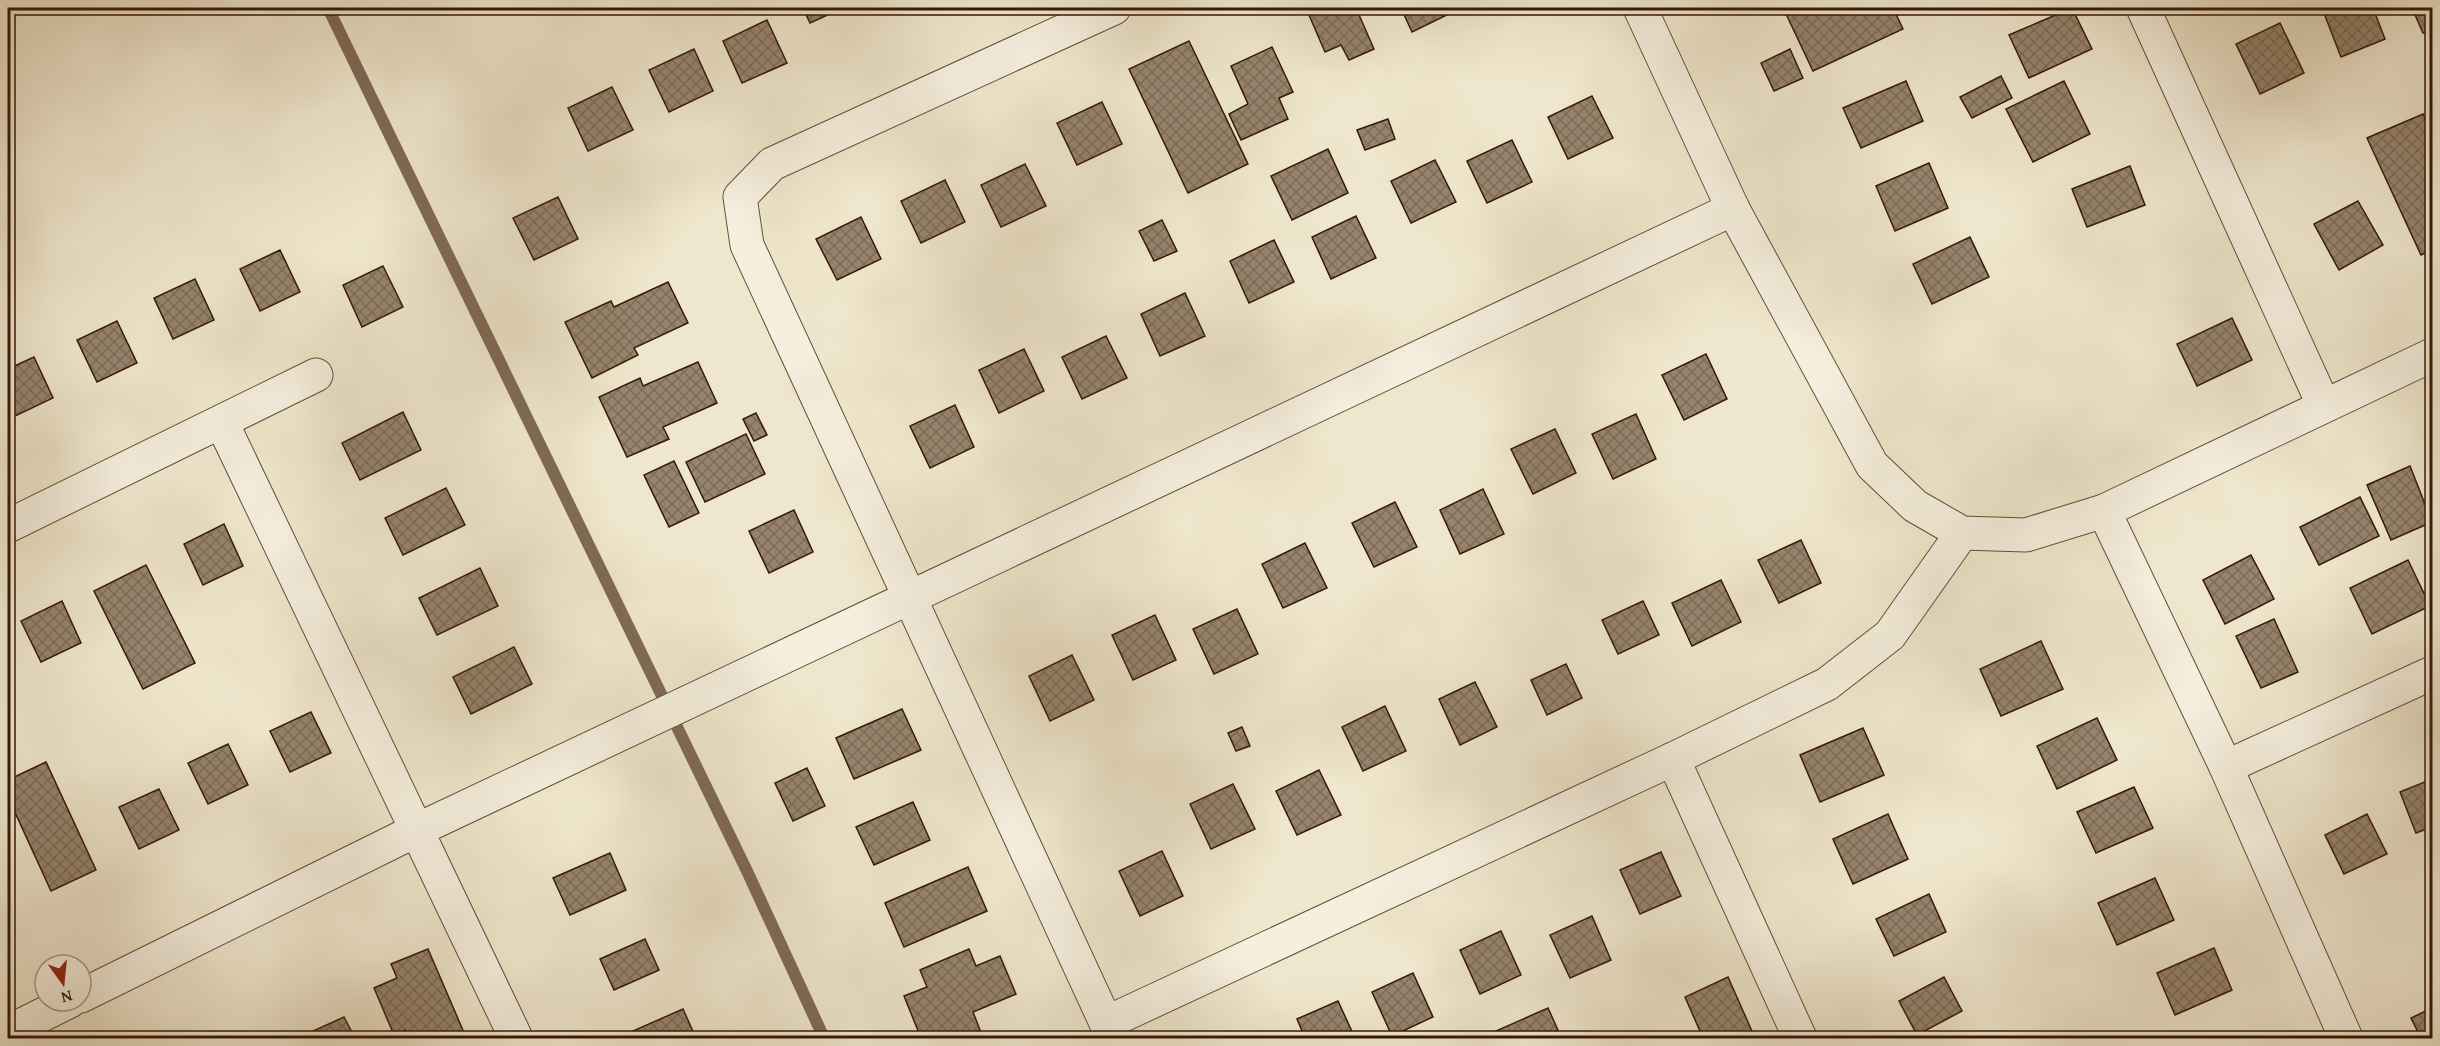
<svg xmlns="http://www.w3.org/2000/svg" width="2440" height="1046" viewBox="0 0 2440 1046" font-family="'Gentium Book Plus',serif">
	<defs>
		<pattern id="building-cross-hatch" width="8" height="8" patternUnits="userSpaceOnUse" patternTransform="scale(1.5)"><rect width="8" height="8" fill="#96846e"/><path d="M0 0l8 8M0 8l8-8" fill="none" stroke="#7b6b58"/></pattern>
	</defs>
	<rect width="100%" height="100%" fill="#efe7cd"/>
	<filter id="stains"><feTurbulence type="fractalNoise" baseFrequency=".00333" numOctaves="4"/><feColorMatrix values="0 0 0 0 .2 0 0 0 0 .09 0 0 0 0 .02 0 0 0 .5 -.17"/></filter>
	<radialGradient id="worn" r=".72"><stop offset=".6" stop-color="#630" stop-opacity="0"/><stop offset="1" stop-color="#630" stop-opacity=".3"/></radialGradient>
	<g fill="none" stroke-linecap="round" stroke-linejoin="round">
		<path stroke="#7f6a56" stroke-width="12" d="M328,8L747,871L824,1038"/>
	</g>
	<g fill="url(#building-cross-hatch)" stroke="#351807" stroke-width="1.5">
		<path d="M803,8H843L810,23Z"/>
		<path d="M1306,8H1356L1374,49L1349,60L1341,45L1325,52Z"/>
		<path d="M1401,8H1455L1457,10L1412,32Z"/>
		<path d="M1801,8H1893L1903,29L1813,71L1786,14Z"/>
		<path d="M2072,8L2092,49L2029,78L2009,35Z"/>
		<path d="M2322,8H2373L2385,39L2341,57Z"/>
		<path d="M2412,8H2432V29L2423,33Z"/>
		<path d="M767,20L787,63L742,83L723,41Z"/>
		<path d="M2280,23L2304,73L2260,94L2236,44Z"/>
		<path d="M1189,41L1248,164L1188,193L1129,69Z"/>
		<path d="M1272,47L1293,92L1279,98L1288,119L1241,140L1229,114L1248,104L1231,66Z"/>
		<path d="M694,49L713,91L669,112L649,70Z"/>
		<path d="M1790,49L1803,78L1774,91L1761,63Z"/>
		<path d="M2001,76L2012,98L1972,118L1960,97Z"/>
		<path d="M1906,81L1923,121L1861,148L1843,108Z"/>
		<path d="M2064,81L2090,134L2033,162L2006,109Z"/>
		<path d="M612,87L633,130L588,151L568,108Z"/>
		<path d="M1592,96L1613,138L1568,159L1548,117Z"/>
		<path d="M1102,102L1122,144L1077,165L1057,123Z"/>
		<path d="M2423,114L2432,134V250L2421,255L2367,138Z"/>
		<path d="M1388,119L1395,139L1365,150L1357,130Z"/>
		<path d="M1512,140L1532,182L1487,203L1467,161Z"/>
		<path d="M1328,149L1348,193L1292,220L1271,176Z"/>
		<path d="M1435,160L1456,202L1411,223L1391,181Z"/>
		<path d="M1929,163L1948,208L1895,231L1876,186Z"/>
		<path d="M1025,164L1046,206L1001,227L981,185Z"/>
		<path d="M2130,166L2145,205L2087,227L2072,189Z"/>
		<path d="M945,180L965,222L921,243L901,201Z"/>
		<path d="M558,197L578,239L534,260L513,218Z"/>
		<path d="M2358,201L2383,245L2339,270L2314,224Z"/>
		<path d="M1356,216L1376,258L1331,279L1312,237Z"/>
		<path d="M861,217L881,259L837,280L816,239Z"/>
		<path d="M1162,220L1177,251L1154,261L1139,231Z"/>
		<path d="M1970,237L1989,277L1932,304L1913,264Z"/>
		<path d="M1274,240L1294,282L1249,303L1230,261Z"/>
		<path d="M280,250L300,292L260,311L240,269Z"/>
		<path d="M383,266L403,307L362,327L343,285Z"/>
		<path d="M195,279L214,320L173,339L154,298Z"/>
		<path d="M668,282L688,323L634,348L638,355L592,378L565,322L611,301L614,307Z"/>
		<path d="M1185,293L1205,336L1160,356L1141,314Z"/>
		<path d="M2232,318L2252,360L2197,386L2177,344Z"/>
		<path d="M117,321L137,363L97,382L77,340Z"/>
		<path d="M1106,336L1127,378L1082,399L1062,357Z"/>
		<path d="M1024,349L1044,391L999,413L979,370Z"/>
		<path d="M1706,354L1727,399L1684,420L1662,375Z"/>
		<path d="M34,357L53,398L13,417L8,406V369Z"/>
		<path d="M698,362L717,403L663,427L669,439L627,457L599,397L640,378L643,386Z"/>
		<path d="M955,405L974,447L930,468L910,426Z"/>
		<path d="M403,412L421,450L360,480L342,443Z"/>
		<path d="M756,413L767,435L754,441L743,419Z"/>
		<path d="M1636,414L1656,459L1613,479L1592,434Z"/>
		<path d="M1555,429L1576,473L1533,494L1511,449Z"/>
		<path d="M746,434L765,474L705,502L686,462Z"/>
		<path d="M674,461L699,513L669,527L644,475Z"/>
		<path d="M2410,466L2432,522L2391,540L2367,485Z"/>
		<path d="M446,488L465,525L403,555L385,518Z"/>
		<path d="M1483,489L1504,534L1460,554L1440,510Z"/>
		<path d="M2360,497L2379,536L2319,565L2300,527Z"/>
		<path d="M1395,502L1417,547L1374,567L1352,523Z"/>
		<path d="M794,510L813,552L769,573L749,531Z"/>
		<path d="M224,524L243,566L203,585L184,544Z"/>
		<path d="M1801,540L1821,583L1779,603L1758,560Z"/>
		<path d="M1305,543L1327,588L1283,608L1262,564Z"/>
		<path d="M2251,555L2274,599L2225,624L2203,580Z"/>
		<path d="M2408,560L2430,606L2372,634L2350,588Z"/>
		<path d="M146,565L195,663L143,689L94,591Z"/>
		<path d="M480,568L498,606L437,635L419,598Z"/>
		<path d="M1721,580L1741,622L1692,646L1672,603Z"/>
		<path d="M62,601L81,643L41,662L21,621Z"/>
		<path d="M1643,601L1659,635L1618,654L1602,620Z"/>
		<path d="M1237,609L1258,654L1214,674L1193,629Z"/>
		<path d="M1155,615L1176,660L1133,680L1112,635Z"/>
		<path d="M2274,619L2298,672L2261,688L2236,636Z"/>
		<path d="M2041,641L2063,689L2001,716L1980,669Z"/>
		<path d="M514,647L532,684L471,714L453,677Z"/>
		<path d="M1072,655L1094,700L1050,721L1029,676Z"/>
		<path d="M1566,664L1582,698L1547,715L1531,680Z"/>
		<path d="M1475,682L1497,727L1460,745L1439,699Z"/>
		<path d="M1385,706L1406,751L1363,771L1342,727Z"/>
		<path d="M902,709L921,750L854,779L836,738Z"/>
		<path d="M311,712L331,753L290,772L270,731Z"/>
		<path d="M2097,718L2117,760L2057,789L2037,746Z"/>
		<path d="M1242,727L1250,746L1236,751L1228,733Z"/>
		<path d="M1863,728L1884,775L1820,802L1800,755Z"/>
		<path d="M228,744L248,785L208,804L188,763Z"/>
		<path d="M46,762L96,870L51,891L8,797V780Z"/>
		<path d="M807,768L825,806L793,821L775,783Z"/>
		<path d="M1319,770L1341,815L1297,835L1276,791Z"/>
		<path d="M2432,779V827L2416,833L2400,792Z"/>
		<path d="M1233,784L1255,829L1211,849L1190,804Z"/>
		<path d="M2134,787L2153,828L2096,853L2077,812Z"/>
		<path d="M159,789L179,830L139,849L119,807Z"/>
		<path d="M913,802L930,840L874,865L856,827Z"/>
		<path d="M1888,814L1908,859L1853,884L1833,839Z"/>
		<path d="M2367,814L2387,854L2344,874L2325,835Z"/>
		<path d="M1162,851L1183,896L1140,916L1119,871Z"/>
		<path d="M1661,852L1681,896L1640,914L1620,870Z"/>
		<path d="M610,853L626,890L570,915L553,878Z"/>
		<path d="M968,867L987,911L904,947L885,903Z"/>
		<path d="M2155,878L2174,920L2117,945L2098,903Z"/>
		<path d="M1929,894L1946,932L1894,956L1876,919Z"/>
		<path d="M1592,916L1611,960L1570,978L1550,935Z"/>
		<path d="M1501,931L1521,975L1480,994L1460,950Z"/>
		<path d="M645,939L659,970L614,990L600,959Z"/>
		<path d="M2214,948L2232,990L2175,1015L2157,973Z"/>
		<path d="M428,949L465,1035L462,1038H409L405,1030L394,1035L374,988L397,978L391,964Z"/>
		<path d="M969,949L976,966L1000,956L1016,994L973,1012L980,1030L959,1038H921L904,996L927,987L920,970Z"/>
		<path d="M1413,973L1433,1017L1392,1036L1372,992Z"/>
		<path d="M1728,977L1755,1038H1703L1685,997Z"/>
		<path d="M1944,977L1962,1011L1917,1035L1899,1001Z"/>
		<path d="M1338,1001L1355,1038H1305L1297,1019Z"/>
		<path d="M1548,1008L1558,1030L1539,1038H1491L1489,1034Z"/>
		<path d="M2432,1008V1038H2421L2411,1018Z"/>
		<path d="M683,1009L696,1038H628L626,1034Z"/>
		<path d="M344,1017L355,1038H317L313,1031Z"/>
	</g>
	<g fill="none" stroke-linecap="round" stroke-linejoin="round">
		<defs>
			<g id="street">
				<path d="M1640,8L1733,209L1872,465L1915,506L1962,533L2026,535L2104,511L2432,355"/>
				<path d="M2143,8L2324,406"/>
				<path d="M222,423L516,1038"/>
				<path d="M2104,511L2226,767L2346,1038"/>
				<path d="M8,526L316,375"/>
				<path d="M1673,759L1800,1038"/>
				<path d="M2226,767L2432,673"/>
				<path d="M81,996L417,830L1733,209"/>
				<path d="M1106,1023L1673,759L1827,684L1890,635L1962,533"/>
				<path d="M8,1032L70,1001"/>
				<path d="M1113,1038L747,245L740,197L772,164L1114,8"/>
			</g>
		</defs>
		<use href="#street" stroke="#644c38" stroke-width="35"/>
		<use href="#street" stroke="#f5efde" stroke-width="33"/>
	</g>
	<rect width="2440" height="1046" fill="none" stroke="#efe7cd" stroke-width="30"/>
	<rect x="9" y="9" width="2422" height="1028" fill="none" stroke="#351807" stroke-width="3"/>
	<rect x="15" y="15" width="2410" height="1016" fill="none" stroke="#351807" stroke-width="1.5"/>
	<g transform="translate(63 983) rotate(165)"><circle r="28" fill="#f5efde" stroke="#a89988" stroke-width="1.5"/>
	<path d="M0-4.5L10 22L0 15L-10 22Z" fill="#8f2418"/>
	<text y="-9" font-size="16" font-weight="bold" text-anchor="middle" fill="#351807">N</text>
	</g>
	<rect width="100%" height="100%" filter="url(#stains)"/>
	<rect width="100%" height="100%" fill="url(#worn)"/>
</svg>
